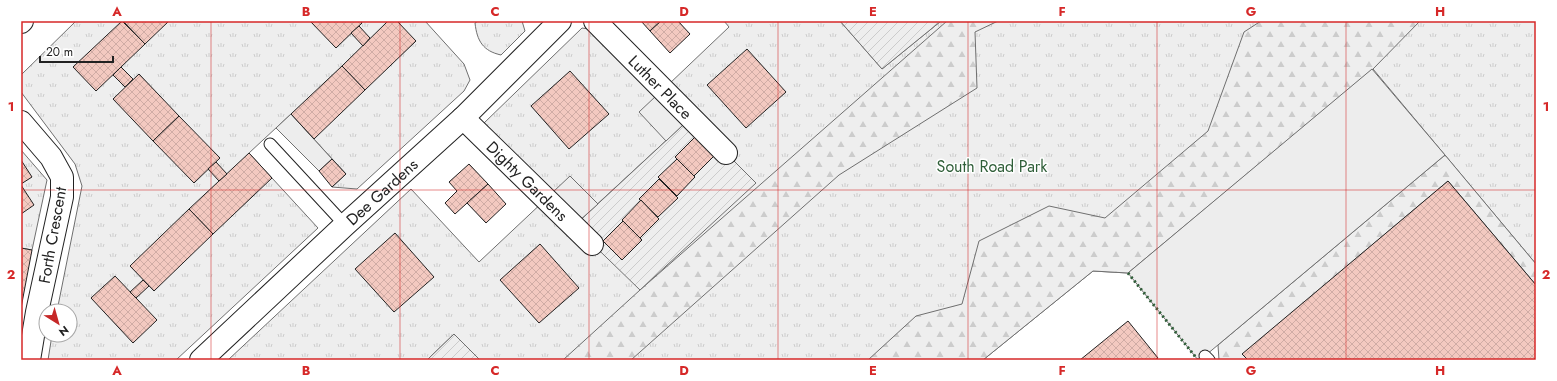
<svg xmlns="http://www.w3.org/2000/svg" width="1557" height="381" viewBox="0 0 1557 381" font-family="Jost,sans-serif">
	<defs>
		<pattern id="grass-tufts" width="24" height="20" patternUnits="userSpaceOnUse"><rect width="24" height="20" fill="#eee"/><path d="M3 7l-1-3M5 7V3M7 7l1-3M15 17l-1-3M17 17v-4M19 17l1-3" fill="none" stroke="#ccc"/></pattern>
		<pattern id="forest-firs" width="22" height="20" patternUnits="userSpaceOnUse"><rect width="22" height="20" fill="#eee"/><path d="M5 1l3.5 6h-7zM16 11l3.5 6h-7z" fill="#ccc"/></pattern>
		<pattern id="garden-furrows" width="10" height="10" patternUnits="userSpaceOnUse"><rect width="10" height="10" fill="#eee"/><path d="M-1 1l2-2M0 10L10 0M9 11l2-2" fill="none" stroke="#ccc"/></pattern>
		<pattern id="building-cross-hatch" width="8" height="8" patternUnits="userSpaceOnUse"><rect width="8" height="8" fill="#f3c9c0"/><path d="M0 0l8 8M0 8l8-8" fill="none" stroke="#d0aca5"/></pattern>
	</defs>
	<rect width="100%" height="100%" fill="#fff"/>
	<g fill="url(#grass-tufts)" stroke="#6f6f6f" fill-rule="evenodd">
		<path d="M76,21H425L464,64L470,80L464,91L357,189L332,187L346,174L291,114L249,153L318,228L176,360H48L52,335H70V311H57L82,186L75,164L21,92V75Z"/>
		<path d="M478,21H522L525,31L501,55C483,51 477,41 475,23Z"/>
		<path d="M724,21H840L882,69L941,21H1536V264L1373,69L1128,273L1093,271L983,360H480L454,334L427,360H228L411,189L479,262L546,199L483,124L582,28L589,29L668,85L729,27ZM684,124L726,153L756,183L579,221Z"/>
		<path d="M21,150L47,180L32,250L21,248Z"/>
	</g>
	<g fill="url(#forest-firs)" stroke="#6f6f6f">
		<path d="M947,21H998L975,32L977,88L839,175L631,360H563L640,290Z"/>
		<path d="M1261,21H1420L1373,69L1128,273L1093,271L983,360H868L916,316L962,304L979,241L1049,206L1105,218L1208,131L1244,32Z"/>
		<path d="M1445,155L1536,264V285L1448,181L1243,354L1248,360H1219L1218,345Z"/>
	</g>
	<g fill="url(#garden-furrows)" stroke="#6f6f6f">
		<path d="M840,21H941L882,69Z"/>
		<path d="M684,124L726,153L756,183L640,290L574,226Z"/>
		<path d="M454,334L480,360H427Z"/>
	</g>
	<g fill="#ededed" stroke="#6f6f6f">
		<path d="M1372,69L1445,155L1200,360H1198L1128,273Z"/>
		<path d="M656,96L684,124L666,141L639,112Z"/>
		<path d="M291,114L332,159L319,171L276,128Z"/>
		<path d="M570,176L598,204L579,221L553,192Z"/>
	</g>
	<g fill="url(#building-cross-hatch)" stroke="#222">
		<path d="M122,21L145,44L96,91L73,67Z"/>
		<path d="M123,21H169L145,44Z"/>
		<path d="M310,21H361L362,23L336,48Z"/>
		<path d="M388,21H397L416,41L365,90L342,66Z"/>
		<path d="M641,21H661L650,31Z"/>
		<path d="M661,21H678L690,34L670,53L650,31Z"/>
		<path d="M359,26L370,38L363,46L351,33Z"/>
		<path d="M747,49L786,92L746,128L707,85Z"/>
		<path d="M342,66L365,90L314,139L291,114Z"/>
		<path d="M121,67L133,79L125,87L113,75Z"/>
		<path d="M570,71L609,114L569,149L531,106Z"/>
		<path d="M139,74L179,116L153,141L113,99Z"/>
		<path d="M179,116L220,158L194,183L153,141Z"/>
		<path d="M695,137L714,156L694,176L675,157Z"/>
		<path d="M249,153L272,178L213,234L189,209Z"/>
		<path d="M332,159L346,174L332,187L319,171Z"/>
		<path d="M677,159L695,177L677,196L658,177Z"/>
		<path d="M21,160L32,177L21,184Z"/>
		<path d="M216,162L227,174L219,181L208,169Z"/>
		<path d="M469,164L488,184L455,214L445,203L457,191L449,182Z"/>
		<path d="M659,179L678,198L658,217L639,199Z"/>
		<path d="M1448,181L1536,285V357L1533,360H1248L1242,354Z"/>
		<path d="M488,184L506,204L486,223L467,203Z"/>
		<path d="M21,185L34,205L21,214Z"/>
		<path d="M641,200L659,219L640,238L622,220Z"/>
		<path d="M189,209L213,234L154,291L130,266Z"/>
		<path d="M623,221L642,240L622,260L603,241Z"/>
		<path d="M395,233L434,277L394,312L355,269Z"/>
		<path d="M540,244L579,288L539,323L500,280Z"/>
		<path d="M21,248L32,250L21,308Z"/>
		<path d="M115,276L157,320L133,343L91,298Z"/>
		<path d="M143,280L149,286L136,298L130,292Z"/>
		<path d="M1128,321L1158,358L1155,360H1080Z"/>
	</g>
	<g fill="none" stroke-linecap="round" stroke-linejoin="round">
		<defs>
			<g id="lane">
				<path d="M270,144L345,225"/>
				<path d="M1205,356L1209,360"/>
			</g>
			<g id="street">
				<path id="s1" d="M595,21L726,153"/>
				<path id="s2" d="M463,118L592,244"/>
				<path d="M21,122L51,157L62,177V197L37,312L29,360"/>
				<path id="s3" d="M201,360L345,225L463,118L560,21"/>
			</g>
			<path id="secondary" d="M21,22L22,21"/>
		</defs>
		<use href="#lane" stroke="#222" stroke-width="13"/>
		<use href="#street" stroke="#222" stroke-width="24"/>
		<use href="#secondary" stroke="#222" stroke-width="24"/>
		<use href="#lane" stroke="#fff" stroke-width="11"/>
		<use href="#street" stroke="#fff" stroke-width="22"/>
		<use href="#secondary" stroke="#fff" stroke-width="22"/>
		<path stroke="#2f5e38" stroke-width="3" stroke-dasharray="2 3" stroke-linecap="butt" d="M1128,273L1198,360"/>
	</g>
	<path fill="none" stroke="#d62828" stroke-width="1" stroke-opacity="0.55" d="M211,21V360M400,21V360M589,21V360M778,21V360M968,21V360M1157,21V360M1346,21V360M21,190H1536"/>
	<g text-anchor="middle" stroke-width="3" stroke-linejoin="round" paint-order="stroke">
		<g font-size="16" fill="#222" stroke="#fff">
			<text dy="6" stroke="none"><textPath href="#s1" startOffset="93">Luther Place</textPath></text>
			<text dy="6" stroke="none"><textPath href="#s2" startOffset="90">Dighty Gardens</textPath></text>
			<text dy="6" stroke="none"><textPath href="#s3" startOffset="247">Dee Gardens</textPath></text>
			<text transform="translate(52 235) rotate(-80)" y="6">Forth Crescent</text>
		</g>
		<g font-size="16" fill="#2f5e38" stroke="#fff">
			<text x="992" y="172">South Road Park</text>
		</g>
	</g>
	<rect width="1557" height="381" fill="none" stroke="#ffffff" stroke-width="44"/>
	<g transform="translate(58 323) rotate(143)"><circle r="19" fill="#ffffff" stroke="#a7a7a7"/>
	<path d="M0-3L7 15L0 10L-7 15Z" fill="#c62828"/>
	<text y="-6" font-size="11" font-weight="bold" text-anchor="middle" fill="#222222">N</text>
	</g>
	<path d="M40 56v6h73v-6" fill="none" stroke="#222222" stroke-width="2"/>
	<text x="46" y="56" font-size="12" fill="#222222" stroke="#ffffff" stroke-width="3" paint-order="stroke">20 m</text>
	<rect x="22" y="22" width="1513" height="337" fill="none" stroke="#d62828" stroke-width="1.5"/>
	<g font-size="13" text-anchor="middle" font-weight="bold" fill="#d62828">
		<text x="117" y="16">A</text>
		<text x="306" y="16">B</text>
		<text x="495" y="16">C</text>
		<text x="684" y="16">D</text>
		<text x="873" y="16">E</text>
		<text x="1062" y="16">F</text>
		<text x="1251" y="16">G</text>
		<text x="1440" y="16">H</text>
		<text x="11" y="111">1</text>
		<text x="1546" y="111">1</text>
		<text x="11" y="279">2</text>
		<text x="1546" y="279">2</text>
		<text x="117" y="375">A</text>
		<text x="306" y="375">B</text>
		<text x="495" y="375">C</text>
		<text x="684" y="375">D</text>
		<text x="873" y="375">E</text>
		<text x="1062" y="375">F</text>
		<text x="1251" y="375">G</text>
		<text x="1440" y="375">H</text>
	</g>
</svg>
